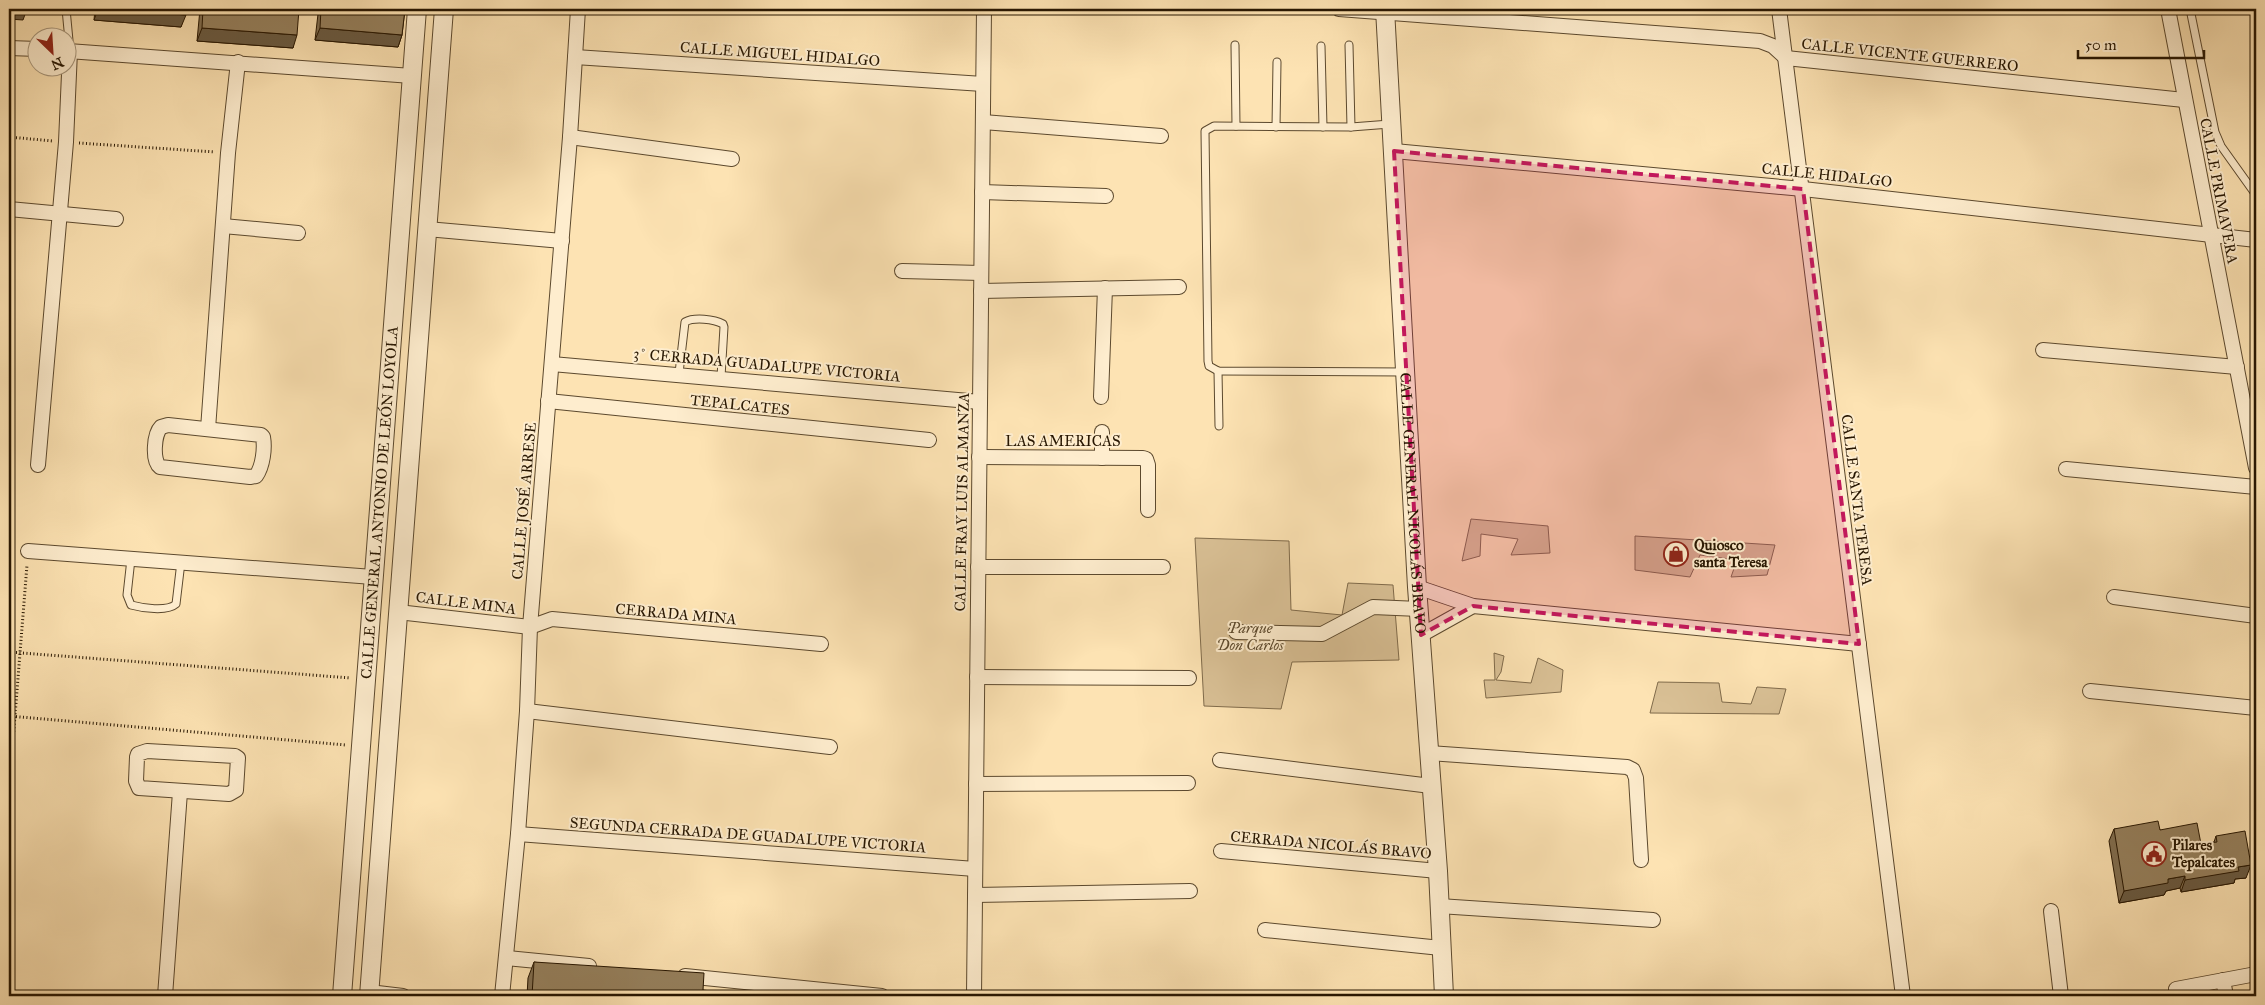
<svg xmlns="http://www.w3.org/2000/svg" width="2265" height="1005" viewBox="0 0 2265 1005" font-family="'IM FELL Great Primer',serif">
	<rect width="100%" height="100%" fill="#fde3b3"/>
	<filter id="stains"><feTurbulence type="fractalNoise" baseFrequency=".004" numOctaves="4"/><feColorMatrix values="0 0 0 0 .2 0 0 0 0 .09 0 0 0 0 .02 0 0 0 .5 -.17"/></filter>
	<radialGradient id="worn" r=".72"><stop offset=".6" stop-color="#630" stop-opacity="0"/><stop offset="1" stop-color="#630" stop-opacity=".3"/></radialGradient>
	<g fill="#d9c095" stroke="#806b4b">
		<path d="M1471,519L1548,526L1550,553L1511,555L1518,539L1481,534L1480,556L1462,561Z"/>
		<path d="M1635,536L1775,545L1767,575L1731,577L1737,560L1700,555L1690,577L1635,570Z"/>
		<path d="M1195,538L1289,541L1291,610L1342,615L1348,583L1393,585L1399,660L1292,662L1281,709L1204,706Z"/>
		<path d="M1494,653L1504,656L1501,672L1496,680L1531,683L1538,658L1563,670L1561,692L1486,698L1484,680H1495Z"/>
		<path d="M1658,682L1719,683L1722,702L1751,704L1757,687L1786,689L1779,714L1650,713Z"/>
	</g>
	<g fill="none" stroke-linecap="round" stroke-linejoin="round">
		<defs>
			<g id="service">
				<path d="M66,9L70,51"/>
				<path d="M2190,9L2215,132L2221,146L2256,195"/>
				<path d="M1235,45L1236,126"/>
				<path d="M1349,45L1351,127"/>
				<path d="M1321,46L1323,127"/>
				<path d="M1390,124L1351,127L1214,126L1205,131L1208,361L1209,366L1218,371L1405,372"/>
				<path d="M1276,127L1277,62"/>
				<path d="M1218,371L1219,426"/>
				<path d="M679,373L685,322C694,317 714,319 723,324L724,327L721,377"/>
				<path d="M131,559L127,595L131,605C142,608 167,612 176,604L181,562"/>
			</g>
			<g id="minor">
				<path d="M1339,9L1760,41L1773,46L1786,58L2184,100"/>
				<path d="M1779,9L1903,996"/>
				<path d="M2168,9L2256,468"/>
				<path d="M9,48L38,49"/>
				<path d="M68,51L412,76"/>
				<path d="M575,57L983,84"/>
				<path d="M983,122L1161,136"/>
				<path d="M570,137L732,159"/>
				<path d="M1394,151L1803,189L2256,240"/>
				<path d="M982,192L1106,196"/>
				<path d="M9,209L116,219"/>
				<path d="M223,226L298,233"/>
				<path d="M427,229L562,241"/>
				<path d="M902,271L981,273"/>
				<path d="M981,291L1179,287"/>
				<path d="M2043,350L2237,367"/>
				<path d="M552,364L980,402"/>
				<path d="M1101,397L1105,288"/>
				<path d="M548,401L929,440"/>
				<path d="M168,425L261,435L263,437C265,448 263,466 256,476L250,477L160,467C152,461 154,434 161,427Z"/>
				<path d="M208,429L228,153L238,62"/>
				<path d="M1102,432V458"/>
				<path d="M979,457L1143,458L1146,459L1148,465V510"/>
				<path d="M38,465L66,142L70,51"/>
				<path d="M2066,469L2256,487"/>
				<path d="M28,551L373,577"/>
				<path d="M978,567H1163"/>
				<path d="M1417,587L1473,606L1859,644"/>
				<path d="M2114,597L2256,616"/>
				<path d="M398,612L530,627L552,619L821,644"/>
				<path d="M1236,632L1322,634L1373,607L1419,609"/>
				<path d="M1421,635L1473,606"/>
				<path d="M977,677L1189,678"/>
				<path d="M2090,691L2256,708"/>
				<path d="M527,711L830,747"/>
				<path d="M147,751L235,756L238,758L236,790L229,794L139,788L136,781L137,757L138,754Z"/>
				<path d="M1429,753L1627,767L1633,770L1636,778L1641,860"/>
				<path d="M1220,760L1431,786"/>
				<path d="M976,784L1188,783"/>
				<path d="M518,834L975,869"/>
				<path d="M1221,851L1438,871"/>
				<path d="M975,895L1190,891"/>
				<path d="M1439,906L1653,920"/>
				<path d="M2051,911L2061,996"/>
				<path d="M1265,930L1441,948"/>
				<path d="M507,958L589,966"/>
				<path d="M685,976L882,996"/>
				<path d="M2223,980L2226,996"/>
				<path d="M2176,989L2256,974"/>
				<path d="M369,992L403,996"/>
				<path d="M165,996L180,792"/>
				<path d="M502,996L518,834L527,711L530,627L570,137L578,9"/>
				<path d="M974,996L984,9"/>
			</g>
			<g id="tertiary">
				<path id="s1" d="M1385,9L1417,587L1438,871L1444,996"/>
				<path id="s2" d="M342,996C367,667 392,338 417,9"/>
				<path d="M369,996L444,9"/>
			</g>
		</defs>
		<use href="#service" stroke="#5c492e" stroke-width="9"/>
		<use href="#minor" stroke="#5c492e" stroke-width="16"/>
		<use href="#tertiary" stroke="#5c492e" stroke-width="20"/>
		<g stroke="#271601" stroke-width="3" stroke-dasharray="1 2.5" stroke-linecap="butt">
			<path d="M9,137L53,141"/>
			<path d="M79,143L215,152"/>
			<path d="M9,652L351,678"/>
			<path d="M9,716L346,745"/>
			<path d="M9,791L27,565"/>
		</g>
		<use href="#service" stroke="#feedce" stroke-width="7"/>
		<use href="#minor" stroke="#feedce" stroke-width="14"/>
		<use href="#tertiary" stroke="#feedce" stroke-width="18"/>
	</g>
	<g fill="#816f51" stroke="#271601">
		<path d="M95,9H186L181,27L94,20Z"/>
		<path d="M200,9H299L293,48L197,41Z"/>
		<path d="M319,9H405L402,35L398,47L315,40L318,14Z"/>
		<path d="M2114,829L2160,830L2201,844L2214,842L2216,836L2246,878L2235,879L2234,883L2181,892L2180,888L2166,891L2164,895L2119,903L2109,841Z"/>
		<path d="M534,962L703,990L710,996H527L528,978Z"/>
	</g>
	<g fill="#695a42" stroke="#271601">
		<path d="M9,9H27L23,20L9,19Z"/>
		<path d="M98,9H106L186,15L181,27L94,20Z"/>
		<path d="M202,28L297,35L293,48L197,41Z"/>
		<path d="M320,28L402,35L398,47L315,40Z"/>
		<path d="M2251,865L2246,878L2235,879L2234,883L2181,892L2185,880L2238,867Z"/>
		<path d="M2185,876L2180,888L2166,891L2164,895L2119,903L2124,891L2168,879Z"/>
	</g>
	<g fill="#96815e" stroke="#271601">
		<path d="M106,9H186V15Z"/>
		<path d="M203,9H299L297,35L202,28Z"/>
		<path d="M321,9H405L402,35L320,28Z"/>
		<path d="M2158,821L2160,830L2197,823L2201,844L2217,842L2216,836L2245,831L2251,865L2238,867L2239,871L2185,880V876L2168,879V883L2124,891L2114,829Z"/>
		<path d="M534,962L704,973L703,990L711,991L710,996H532Z"/>
	</g>
	<path fill="#c2185b" fill-opacity="0.2" stroke="#c2185b" stroke-width="4" stroke-dasharray="10 6" stroke-linejoin="round" d="M1394,151L1803,189L1859,644L1473,606L1421,635Z"/>
	<defs>
		<symbol id="shop-ring" viewBox="-11 -11 22 22"><circle r="9.5" fill="#feedce" stroke="#8f2418" stroke-width="1.5"/><path d="M-5-2.5h2.3a2.7 3.5 0 0 1 5.4 0H5L5.5 6h-11ZM-1.5-2.5h3a1.5 2.3 0 0 0-3 0Z" fill="#8f2418"/></symbol>
		<symbol id="civic-ring" viewBox="-11 -11 22 22"><circle r="9.5" fill="#feedce" stroke="#8f2418" stroke-width="1.5"/><path d="M-.6-6.5H3V-4.5H.6V-3L4-1V1h2V6H-6V1h2V-1L-.6-3ZM-1.2 2.5V6h2.4V2.5Z" fill="#8f2418"/></symbol>
	</defs>
	<g fill-rule="evenodd">
		<use href="#shop-ring" x="1662" y="540" width="28" height="28"/>
		<use href="#civic-ring" x="2140" y="840" width="28" height="28"/>
	</g>
	<g text-anchor="middle" stroke-width="4" stroke-linejoin="round" paint-order="stroke">
		<g font-size="15" fill="#271601" stroke="#feedce">
			<text transform="translate(780 54) rotate(4)" y="5">CALLE MIGUEL HIDALGO</text>
			<text transform="translate(1910 55) rotate(6)" y="5">CALLE VICENTE GUERRERO</text>
			<text transform="translate(1827 175) rotate(6)" y="5">CALLE HIDALGO</text>
			<text transform="translate(2219 191) rotate(79)" y="5">CALLE PRIMAVERA</text>
			<text transform="translate(767 365) rotate(5)" y="5">3˚ CERRADA GUADALUPE VICTORIA</text>
			<text transform="translate(740 405) rotate(6)" y="5">TEPALCATES</text>
			<text x="1063" y="446">LAS AMERICAS</text>
			<text transform="translate(1857 500) rotate(83)" y="5">CALLE SANTA TERESA</text>
			<text transform="translate(524 501) rotate(-85)" y="5">CALLE JOSÉ ARRESE</text>
			<text transform="translate(962 502) rotate(-89)" y="5">CALLE FRAY LUIS ALMANZA</text>
			<text dy="5" stroke="none"><textPath href="#s2" startOffset="495">CALLE GENERAL ANTONIO DE LEÓN LOYOLA</textPath></text>
			<text dy="5" stroke="none"><textPath href="#s1" startOffset="495">CALLE GENERAL NICOLÁS BRAVO</textPath></text>
			<text transform="translate(466 603) rotate(7)" y="5">CALLE MINA</text>
			<text transform="translate(676 614) rotate(5)" y="5">CERRADA MINA</text>
			<text transform="translate(748 835) rotate(4)" y="5">SEGUNDA CERRADA DE GUADALUPE VICTORIA</text>
			<text transform="translate(1331 845) rotate(5)" y="5">CERRADA NICOLÁS BRAVO</text>
		</g>
		<g font-size="15" font-weight="bold" fill="#271601" stroke="#feedce" text-anchor="start">
			<text x="1694" y="550">Quiosco<tspan x="1694" dy="17">santa Teresa</tspan></text>
			<text x="2172" y="850">Pilares<tspan x="2172" dy="17">Tepalcates</tspan></text>
		</g>
		<g font-size="15" font-style="italic" fill="#5c492d" stroke="#feedce">
			<text x="1250" y="633">Parque<tspan x="1250" dy="17">Don Carlos</tspan></text>
		</g>
	</g>
	<rect width="2265" height="1005" fill="none" stroke="#fde3b3" stroke-width="30"/>
	<rect x="10" y="10" width="2245" height="985" fill="none" stroke="#271601" stroke-width="2.5"/>
	<rect x="15" y="15" width="2235" height="975" fill="none" stroke="#271601"/>
	<g transform="translate(52 52) rotate(155)"><circle r="24" fill="#feedce" stroke="#a8977c"/>
	<path d="M0-4L9 19L0 12L-9 19Z" fill="#8f2418"/>
	<text y="-8" font-size="14" font-weight="bold" text-anchor="middle" fill="#271601">N</text>
	</g>
	<path d="M2078 50v8h126v-8" fill="none" stroke="#271601" stroke-width="2.5"/>
	<text x="2085" y="50" font-size="15" fill="#271601" stroke="#feedce" stroke-width="4" paint-order="stroke">50 m</text>
	<rect width="100%" height="100%" filter="url(#stains)"/>
	<rect width="100%" height="100%" fill="url(#worn)"/>
</svg>
